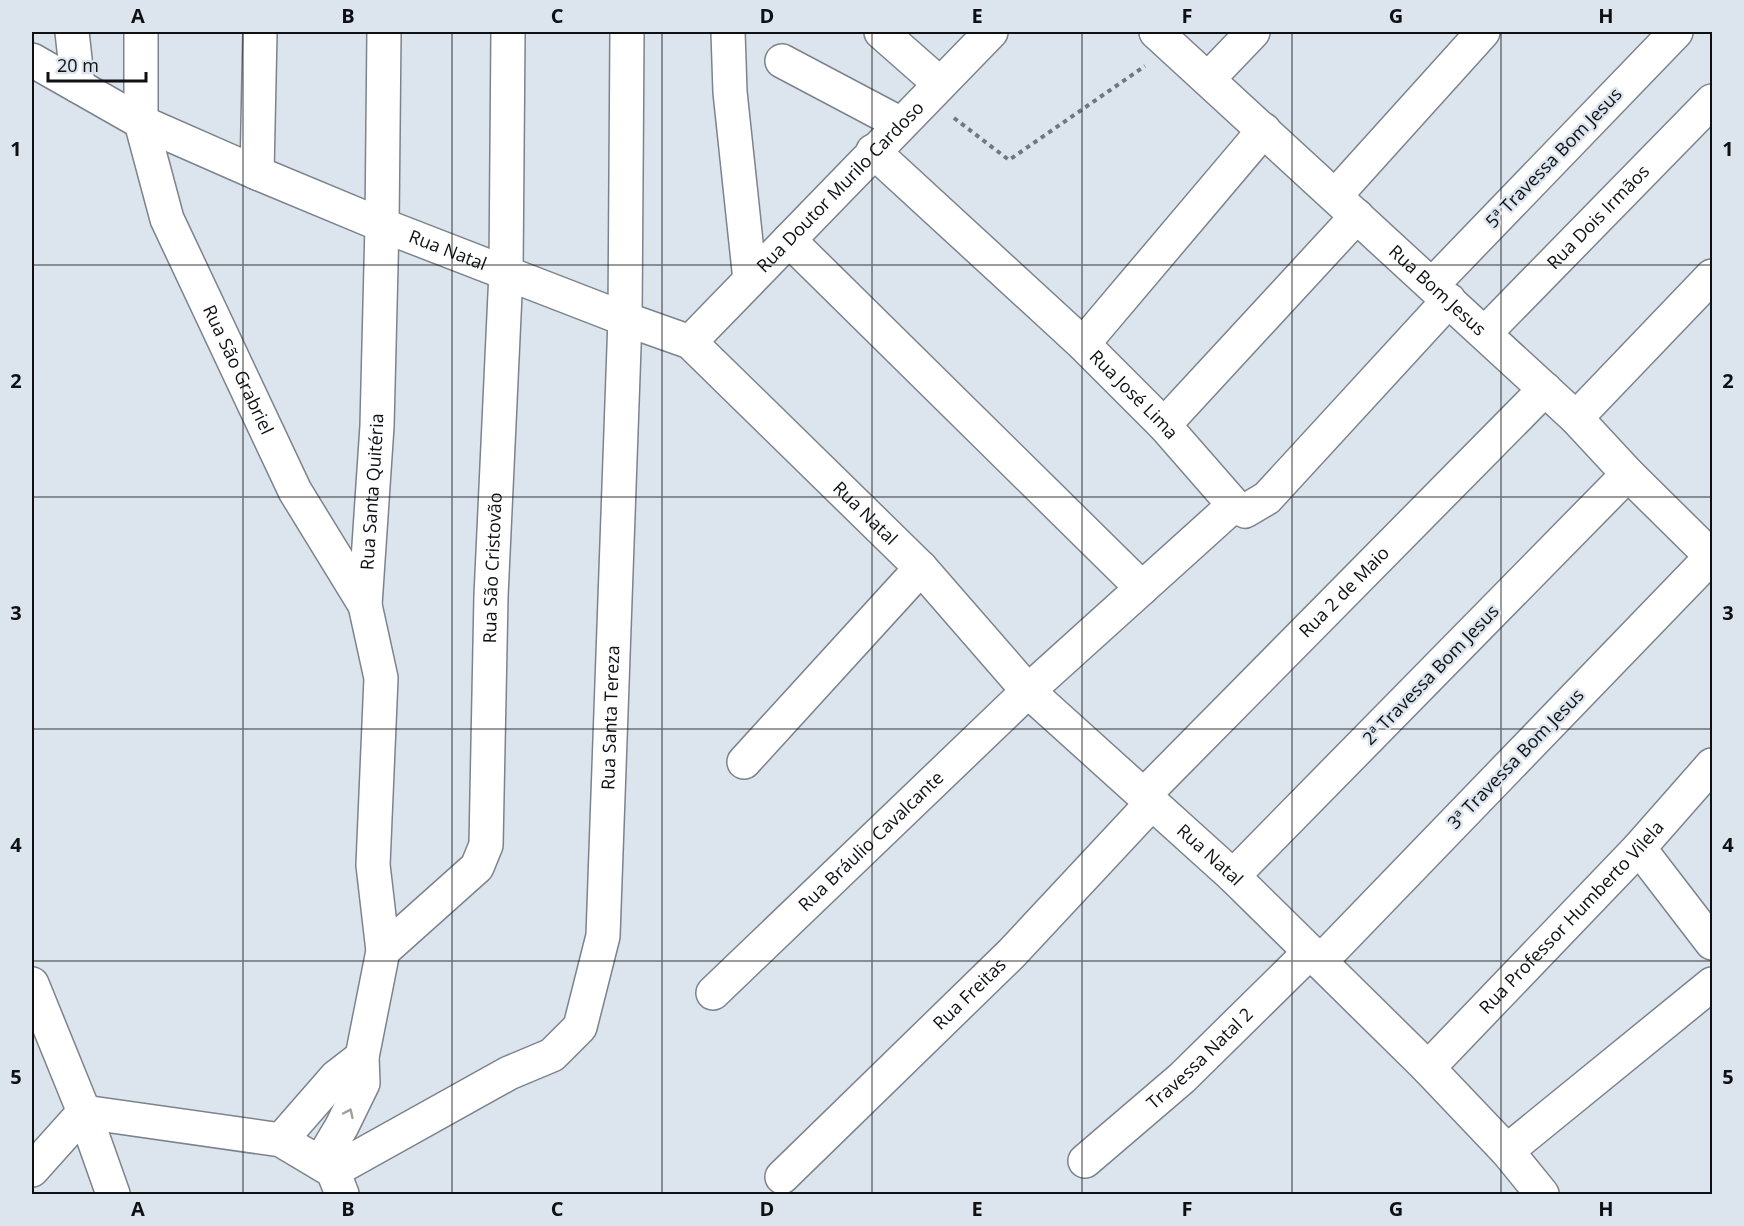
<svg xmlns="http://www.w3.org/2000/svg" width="1744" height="1226" viewBox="0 0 1744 1226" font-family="'Open Sans',sans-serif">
	<rect width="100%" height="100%" fill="#dce5ee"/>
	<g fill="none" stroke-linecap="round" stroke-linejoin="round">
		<defs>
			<g id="minor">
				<path d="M72,32L78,86"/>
				<path id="s1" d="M141,32V122L167,219L295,491L365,605"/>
				<path d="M728,32L730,92L750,280"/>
				<path d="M881,32L940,84"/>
				<path id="s2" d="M1156,32L1576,418L1628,474L1712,557"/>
				<path id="s3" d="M32,60L141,122L257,173L382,225L625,319L690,342L921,568L1028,691L1233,876L1428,1068L1507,1151L1542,1194"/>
				<path d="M782,61L901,124"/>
				<path d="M1208,79L1253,32"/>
				<path id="s4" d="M873,151L1083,344L1164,425L1234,505L1245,511L1267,498L1449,300"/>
				<path d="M257,173L260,32"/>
				<path d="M1335,196L1483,32"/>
				<path d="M789,240L1142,588"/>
				<path d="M1432,285L1676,32"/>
				<path id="s5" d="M1485,333L1712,101"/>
				<path id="s6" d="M690,342L991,32"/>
				<path d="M1083,344L1264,130"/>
				<path d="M1576,418L1712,276"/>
				<path d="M1164,425L1357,216"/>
				<path d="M744,762L921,568"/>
				<path id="s7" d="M1144,795L1545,389"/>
				<path d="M1639,848L1712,943"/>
				<path d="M1233,876L1628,474"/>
				<path id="s8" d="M383,951L373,865L381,678L365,605L377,426L382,225L384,32"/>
				<path d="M1320,962L1712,556"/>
				<path d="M32,984L84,1112L113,1194"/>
				<path id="s9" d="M713,993L1028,691L1234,505"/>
				<path id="s10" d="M1428,1068L1639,848L1712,765"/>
				<path d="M84,1112L281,1140L333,1171L342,1194"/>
				<path d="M281,1140L336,1077L362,1057"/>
				<path d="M1507,1151L1712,984"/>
				<path id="s11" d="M1085,1161L1182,1078L1310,952"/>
				<path id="s12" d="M320,1163L342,1126L363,1083L362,1057L383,951L477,867L486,845L491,596L506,272L508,32"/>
				<path d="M32,1170L84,1112"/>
				<path id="s13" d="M333,1171L509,1073L552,1055L580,1027L603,936L625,319L627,32"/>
				<path id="s14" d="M782,1177L1012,953L1152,803"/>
			</g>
		</defs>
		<use href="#minor" stroke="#7c838c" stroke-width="36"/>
		<path stroke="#72777d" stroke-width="4" stroke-dasharray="4.5 4.5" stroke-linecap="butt" d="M954,118L1009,160L1145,66"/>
		<use href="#minor" stroke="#fff" stroke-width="33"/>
	</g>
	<defs><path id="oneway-chevron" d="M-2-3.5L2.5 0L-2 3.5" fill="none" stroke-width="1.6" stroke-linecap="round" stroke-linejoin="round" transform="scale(1.5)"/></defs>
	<use stroke="#9f9fa1" href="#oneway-chevron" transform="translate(349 1113) rotate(-65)"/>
	<path fill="none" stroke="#0e1013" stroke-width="1.5" stroke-opacity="0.55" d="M243,32V1194M452,32V1194M662,32V1194M872,32V1194M1082,32V1194M1292,32V1194M1501,32V1194M32,265H1712M32,497H1712M32,729H1712M32,961H1712"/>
	<g text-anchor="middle" stroke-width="5" stroke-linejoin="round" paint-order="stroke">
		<g font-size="18" fill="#0e1013" stroke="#dce5ee">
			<text transform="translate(1554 158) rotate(-46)" y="6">5ª Travessa Bom Jesus</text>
			<text dy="6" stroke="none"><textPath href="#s6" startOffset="216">Rua Doutor Murilo Cardoso</textPath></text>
			<text dy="6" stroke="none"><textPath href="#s5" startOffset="162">Rua Dois Irmãos</textPath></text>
			<text dy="6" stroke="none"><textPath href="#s3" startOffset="458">Rua Natal</textPath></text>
			<text dy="6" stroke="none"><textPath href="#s2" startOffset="382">Rua Bom Jesus</textPath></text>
			<text dy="6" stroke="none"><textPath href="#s1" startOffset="357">Rua São Grabriel</textPath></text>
			<text dy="6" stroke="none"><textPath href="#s4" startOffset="357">Rua José Lima</textPath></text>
			<text dy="6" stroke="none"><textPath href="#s8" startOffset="462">Rua Santa Quitéria</textPath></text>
			<text dy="6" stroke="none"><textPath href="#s3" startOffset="962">Rua Natal</textPath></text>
			<text dy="6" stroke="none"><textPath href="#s12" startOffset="652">Rua São Cristovão</textPath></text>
			<text dy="6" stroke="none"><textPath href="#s7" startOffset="285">Rua 2 de Maio</textPath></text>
			<text transform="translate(1431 675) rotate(-46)" y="6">2ª Travessa Bom Jesus</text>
			<text dy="6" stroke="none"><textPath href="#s13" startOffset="600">Rua Santa Tereza</textPath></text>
			<text transform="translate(1516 759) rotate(-46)" y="6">3ª Travessa Bom Jesus</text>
			<text dy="6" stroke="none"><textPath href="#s9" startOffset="219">Rua Bráulio Cavalcante</textPath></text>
			<text dy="6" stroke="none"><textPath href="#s3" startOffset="1448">Rua Natal</textPath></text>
			<text dy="6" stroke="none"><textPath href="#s10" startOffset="208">Rua Professor Humberto Vilela</textPath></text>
			<text dy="6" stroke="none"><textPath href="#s14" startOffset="262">Rua Freitas</textPath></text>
			<text dy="6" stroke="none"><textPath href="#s11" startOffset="154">Travessa Natal 2</textPath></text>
		</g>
	</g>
	<rect width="1744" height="1226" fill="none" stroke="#dce5ee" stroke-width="66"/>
	<path d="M48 72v9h98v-9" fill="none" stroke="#0e1013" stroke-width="3"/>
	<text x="57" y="72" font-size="18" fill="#0e1013" stroke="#dce5ee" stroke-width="4.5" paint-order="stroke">20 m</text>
	<rect x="33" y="33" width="1678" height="1160" fill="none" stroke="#0e1013" stroke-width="2"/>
	<g font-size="20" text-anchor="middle" font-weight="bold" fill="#0e1013">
		<text x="138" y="23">A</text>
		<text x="348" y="23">B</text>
		<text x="557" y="23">C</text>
		<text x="767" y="23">D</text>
		<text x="977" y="23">E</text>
		<text x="1187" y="23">F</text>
		<text x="1396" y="23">G</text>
		<text x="1606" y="23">H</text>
		<text x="16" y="156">1</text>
		<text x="1728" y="156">1</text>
		<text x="16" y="388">2</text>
		<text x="1728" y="388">2</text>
		<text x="16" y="620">3</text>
		<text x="1728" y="620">3</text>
		<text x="16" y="852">4</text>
		<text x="1728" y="852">4</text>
		<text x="16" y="1084">5</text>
		<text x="1728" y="1084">5</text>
		<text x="138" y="1216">A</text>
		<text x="348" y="1216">B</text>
		<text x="557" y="1216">C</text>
		<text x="767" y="1216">D</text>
		<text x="977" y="1216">E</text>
		<text x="1187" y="1216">F</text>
		<text x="1396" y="1216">G</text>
		<text x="1606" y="1216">H</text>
	</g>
</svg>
